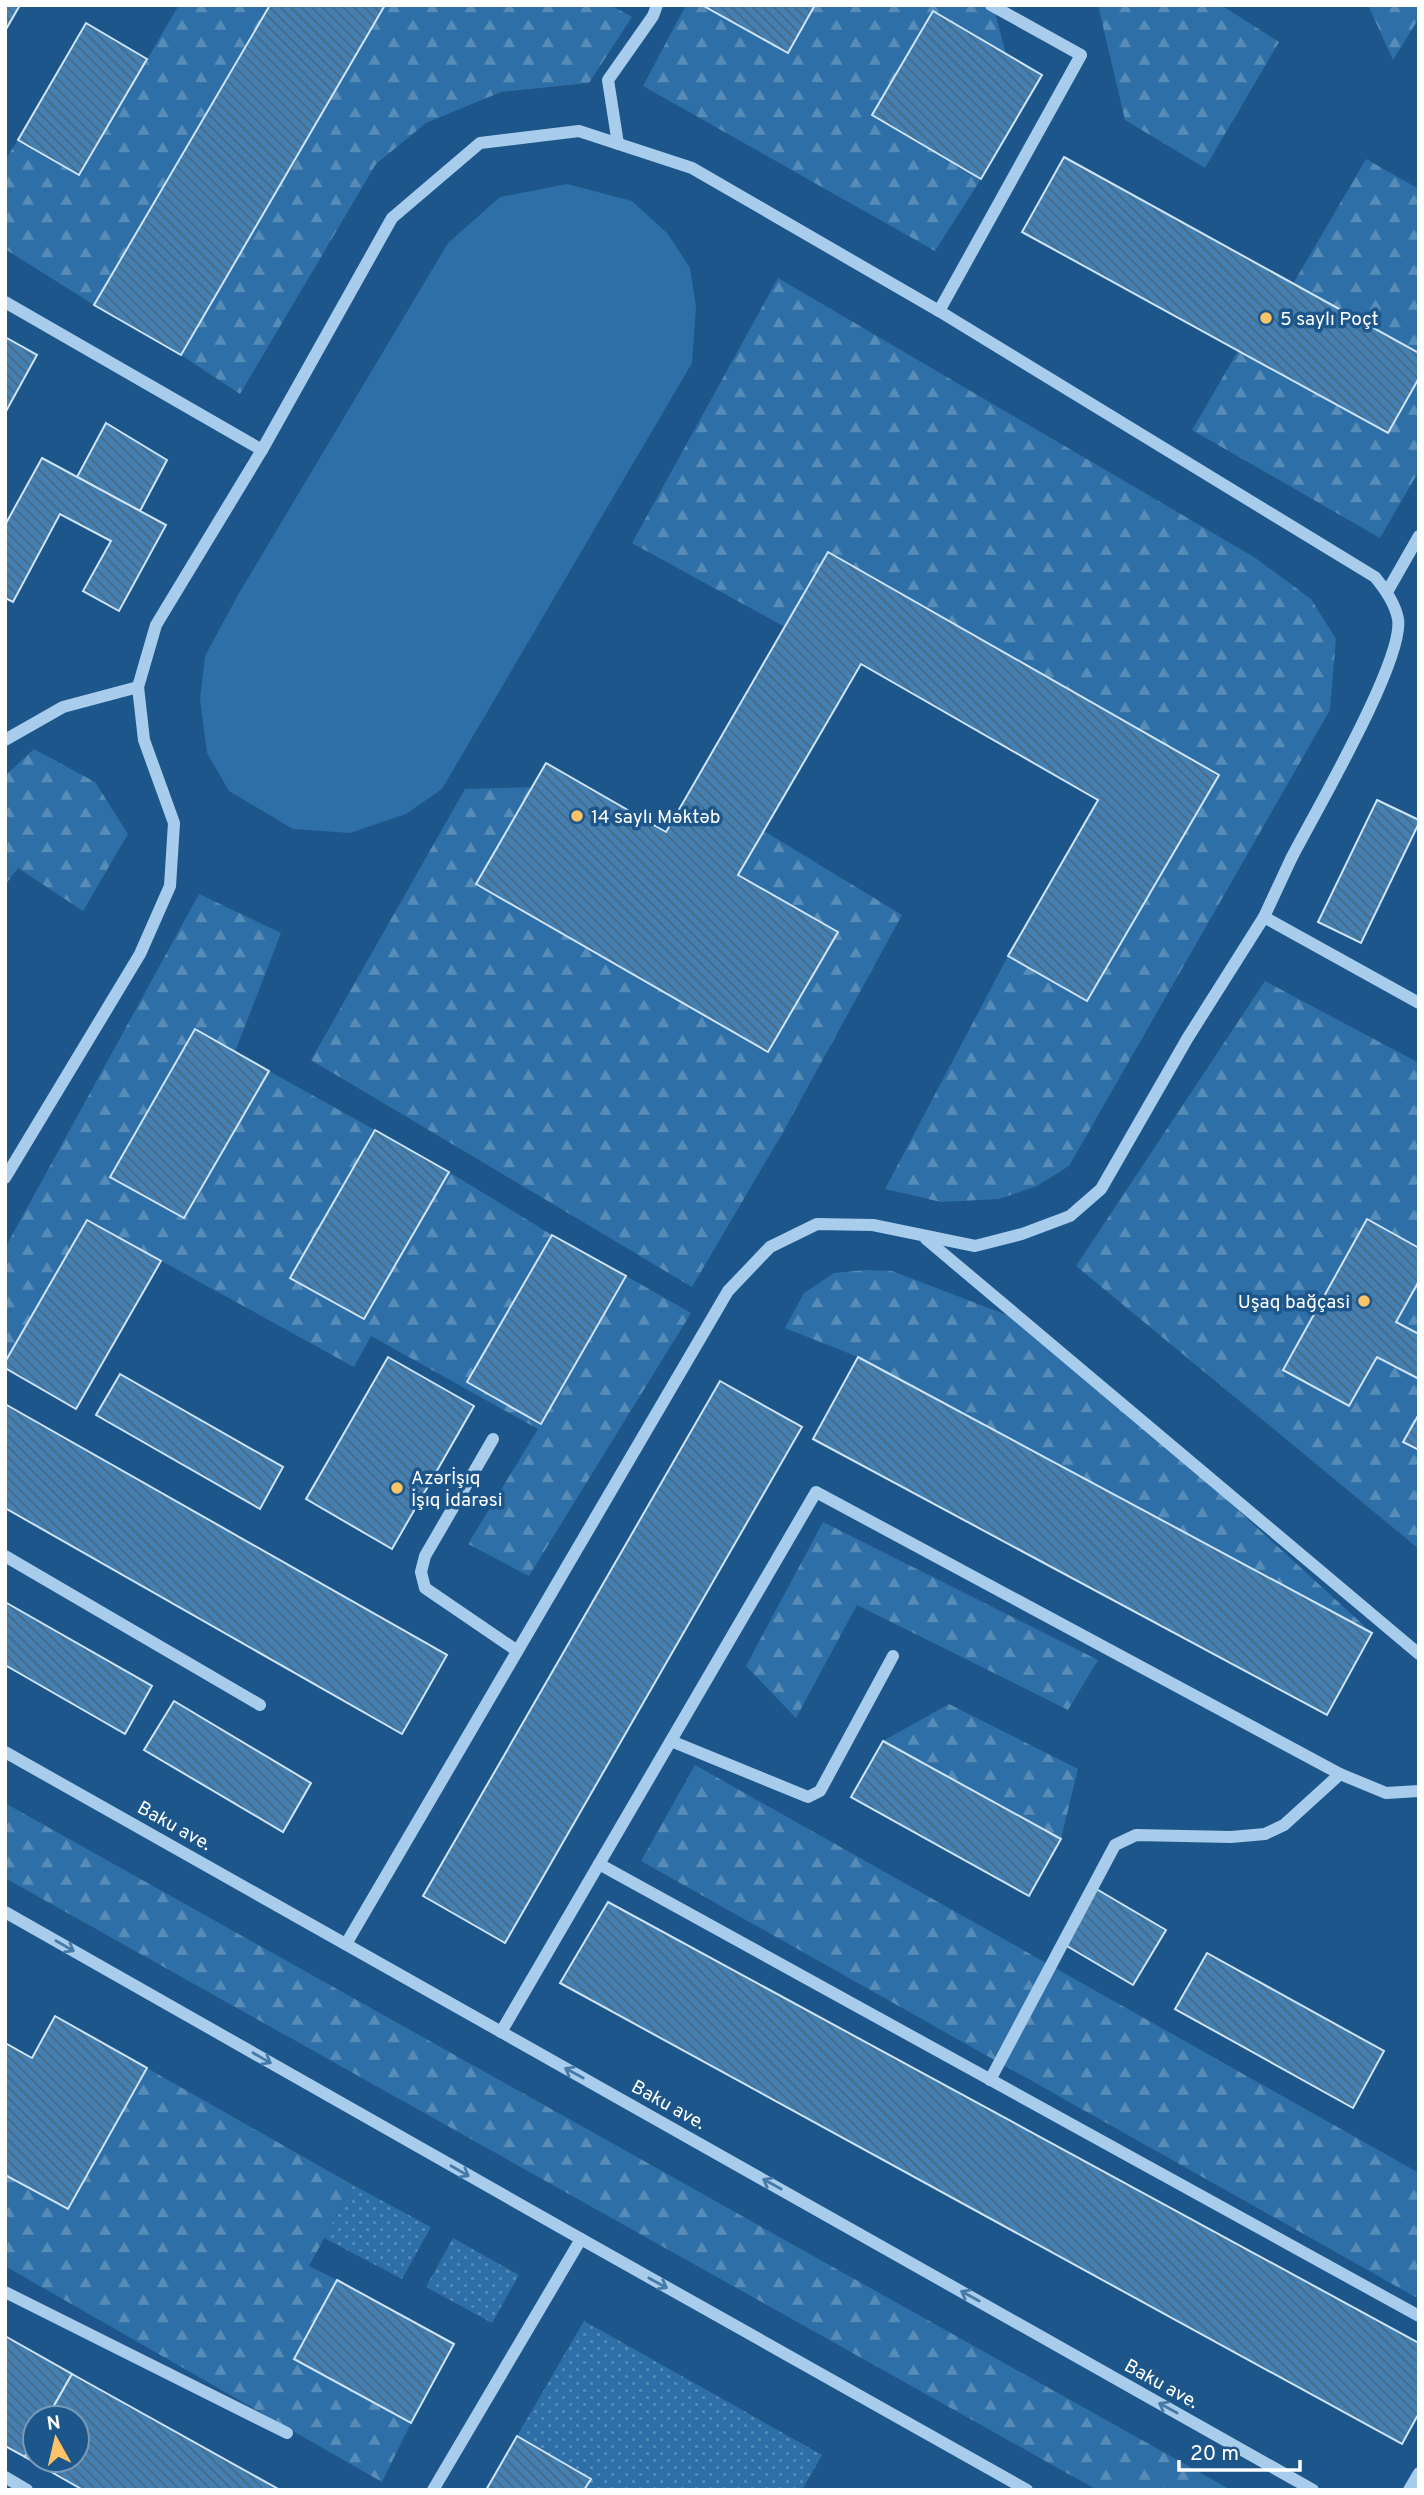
<svg xmlns="http://www.w3.org/2000/svg" width="1424" height="2495" viewBox="0 0 1424 2495" font-family="Overpass,sans-serif">
	<defs>
		<pattern id="grass-dots" width="8" height="8" patternUnits="userSpaceOnUse" patternTransform="scale(1.75)"><rect width="8" height="8" fill="#2d6fa6"/><path d="M2 2h.1M6 6h.1" fill="none" stroke="#578cb8" stroke-width="1.8" stroke-linecap="round"/></pattern>
		<pattern id="forest-firs" width="22" height="20" patternUnits="userSpaceOnUse" patternTransform="scale(1.75)"><rect width="22" height="20" fill="#2d6fa6"/><path d="M5 1l3.5 6h-7zM16 11l3.5 6h-7z" fill="#578cb8"/></pattern>
		<pattern id="building-back-hatch" width="6" height="6" patternUnits="userSpaceOnUse" patternTransform="scale(1.75)"><rect width="6" height="6" fill="#4580b2"/><path d="M-1 5l2 2M0 0l6 6M5-1l2 2" fill="none" stroke="#486984"/></pattern>
	</defs>
	<rect width="100%" height="100%" fill="#1d568a"/>
	<g fill="url(#grass-dots)">
		<path d="M353,2185L431,2227L402,2279L324,2238Z"/>
		<path d="M453,2238L519,2275L492,2323L426,2287Z"/>
		<path d="M584,2321L822,2455L802,2490H585L590,2480L517,2436Z"/>
	</g>
	<g fill="url(#forest-firs)">
		<path d="M179,5H270L94,305L5,249V160L18,140L79,175Z"/>
		<path d="M385,5H610L632,17L589,83L501,92L426,123L376,164L240,394L181,355Z"/>
		<path d="M686,5H702L788,53L815,5H993L1006,54L933,11L872,115L981,179L935,251L643,86Z"/>
		<path d="M1098,5H1221L1279,42L1205,168L1125,120Z"/>
		<path d="M1368,5H1419V18L1393,60Z"/>
		<path d="M1366,159L1419,189V353L1293,284Z"/>
		<path d="M778,278L1254,557L1311,599L1336,639L1330,710L1069,1166L1037,1186L999,1199L941,1202L885,1189L1008,956L1087,1001L1218,775L829,552L785,627L632,543Z"/>
		<path d="M1238,351L1387,433L1419,378V471L1380,538L1192,430Z"/>
		<path d="M34,749L95,782L128,834L83,911L18,868L5,885V776Z"/>
		<path d="M533,787L477,885L768,1051L837,933L738,875L764,831L902,915L782,1134L692,1287L311,1060L465,789Z"/>
		<path d="M199,894L281,933L235,1052L194,1030L111,1177L184,1218L269,1071L375,1130L291,1278L364,1319L449,1172L552,1235L468,1382L541,1424L626,1276L691,1313L529,1576L468,1544L538,1429L371,1336L354,1367L87,1220L5,1362V1248Z"/>
		<path d="M1265,981L1419,1063V1248L1366,1219L1283,1370L1349,1406L1377,1357L1419,1379V1414L1403,1441L1419,1450V1549L1076,1266Z"/>
		<path d="M866,1270L892,1271L1038,1327L1372,1633L858,1357L785,1328L804,1293L834,1273Z"/>
		<path d="M1419,1281V1334L1396,1322Z"/>
		<path d="M823,1522L1098,1660L1068,1710L857,1605L796,1718L746,1666Z"/>
		<path d="M949,1704L1078,1769L1061,1839L883,1741Z"/>
		<path d="M695,1765L1419,2173V2299L641,1861Z"/>
		<path d="M5,1803L1231,2490H1097L5,1878Z"/>
		<path d="M147,2068L353,2185L309,2266L337,2280L294,2359L411,2423L382,2482L5,2266V2175L68,2209Z"/>
	</g>
	<path fill="#2d6fa6" d="M567,184L632,201L668,234L690,268L696,307L692,363L442,789L406,814L350,833L293,829L229,791L207,753L200,699L205,656L238,595L448,243L500,197Z"/>
	<g fill="url(#building-back-hatch)" stroke="#cee5f9" stroke-width="2">
		<path d="M5,5H20L5,31Z"/>
		<path d="M270,5H385L181,355L94,305Z"/>
		<path d="M702,5H815L788,53Z"/>
		<path d="M933,11L1042,75L981,179L872,115Z"/>
		<path d="M86,23L147,59L79,175L18,140Z"/>
		<path d="M1064,157L1419,353V378L1388,433L1022,232Z"/>
		<path d="M5,337L37,355L5,413Z"/>
		<path d="M106,423L167,460L140,511L77,477Z"/>
		<path d="M42,458L166,525L119,611L83,591L111,541L60,514L13,602L5,598V525Z"/>
		<path d="M828,552L1219,775L1087,1001L1008,956L1098,800L861,664L738,875L838,932L768,1052L476,884L546,763L666,832Z"/>
		<path d="M1377,800L1419,820V823L1361,943L1318,922Z"/>
		<path d="M195,1029L269,1071L184,1218L110,1177Z"/>
		<path d="M375,1130L449,1172L364,1319L290,1278Z"/>
		<path d="M1367,1219L1419,1248V1281L1396,1322L1419,1334V1379L1377,1357L1349,1406L1283,1370Z"/>
		<path d="M87,1220L161,1261L76,1409L5,1368V1362Z"/>
		<path d="M552,1235L626,1276L541,1424L467,1382Z"/>
		<path d="M388,1357L474,1406L392,1549L306,1499Z"/>
		<path d="M858,1357L1372,1633L1327,1715L813,1439Z"/>
		<path d="M120,1374L283,1467L260,1509L96,1415Z"/>
		<path d="M720,1381L802,1427L505,1943L423,1896Z"/>
		<path d="M5,1404L447,1655L402,1734L5,1508Z"/>
		<path d="M1419,1414V1450L1403,1442Z"/>
		<path d="M5,1602L152,1686L125,1734L5,1665Z"/>
		<path d="M174,1701L311,1783L283,1832L144,1750Z"/>
		<path d="M883,1741L1061,1839L1029,1896L851,1797Z"/>
		<path d="M1093,1887L1166,1930L1133,1985L1060,1942Z"/>
		<path d="M608,1902L1419,2343V2413L1402,2444L560,1983Z"/>
		<path d="M1207,1953L1384,2051L1353,2108L1175,2009Z"/>
		<path d="M55,2016L147,2068L68,2209L5,2175V2043L32,2058Z"/>
		<path d="M337,2280L454,2344L411,2423L294,2359Z"/>
		<path d="M5,2336L72,2374L47,2418H35V2440L25,2457L5,2446Z"/>
		<path d="M72,2374L280,2490H83L25,2457L35,2440V2460H77V2418H47Z"/>
		<path d="M517,2436L591,2479L584,2490H486Z"/>
	</g>
	<g fill="none" stroke-linecap="round" stroke-linejoin="round">
		<g stroke="#a8cdec" stroke-width="12">
			<path d="M618,144L608,80L653,16L657,5"/>
			<path d="M5,302L262,450L156,625L138,687L144,740L174,823L170,886L140,954L5,1178"/>
			<path d="M939,311L1081,55L991,5"/>
			<path d="M262,450L392,218L480,143L579,131L692,168L939,311L1375,577C1385,589 1395,603 1398,619C1405,659 1313,816 1291,859C1282,878 1273,898 1264,917L1419,1003"/>
			<path d="M1387,592L1419,536"/>
			<path d="M5,740L63,707L138,687"/>
			<path d="M926,1239L1419,1654"/>
			<path d="M493,1439L425,1556L421,1572L425,1588L516,1650"/>
			<path d="M5,1556L260,1705"/>
			<path d="M671,1741L808,1797L820,1791L893,1656"/>
			<path d="M5,1752L1313,2490"/>
			<path d="M599,1864L1419,2316"/>
			<path d="M5,1912L581,2239L1027,2490"/>
			<path d="M346,1944L728,1291L770,1247L817,1224L873,1225L975,1246L1022,1234L1070,1216L1101,1189L1187,1039L1264,917"/>
			<path d="M501,2032L816,1492L1340,1774L1386,1793L1419,1791"/>
			<path d="M990,2080L1115,1845L1136,1835L1231,1837L1265,1834L1284,1825L1340,1774"/>
			<path d="M5,2292L287,2433"/>
			<path d="M5,2477L27,2490"/>
			<path d="M433,2490L581,2239"/>
			<path d="M1409,2490L1419,2473"/>
		</g>
	</g>
	<defs><path id="oneway-shaft" d="M-6 0H5M1.5-3L5.5 0L1.5 3" fill="none" stroke-width="1.6" stroke-linecap="round" stroke-linejoin="round" transform="scale(1.75)"/></defs>
	<g stroke="#477aa7">
		<use href="#oneway-shaft" transform="translate(65 1946) rotate(30)"/>
		<use href="#oneway-shaft" transform="translate(262 2058) rotate(30)"/>
		<use href="#oneway-shaft" transform="translate(574 2073) rotate(-151)"/>
		<use href="#oneway-shaft" transform="translate(460 2171) rotate(30)"/>
		<use href="#oneway-shaft" transform="translate(772 2184) rotate(-151)"/>
		<use href="#oneway-shaft" transform="translate(658 2283) rotate(29)"/>
		<use href="#oneway-shaft" transform="translate(970 2296) rotate(-151)"/>
		<use href="#oneway-shaft" transform="translate(1168 2408) rotate(-151)"/>
	</g>
	<g fill="#fcc367" stroke="#1d568a" stroke-width="2.5">
		<circle cx="1266" cy="318" r="7"/>
		<circle cx="577" cy="816" r="7"/>
		<circle cx="1364" cy="1301" r="7"/>
		<circle cx="397" cy="1488" r="7"/>
	</g>
	<g text-anchor="middle" stroke-width="7" stroke-linejoin="round" paint-order="stroke">
		<g font-size="19" fill="#fff" stroke="#1d568a" text-anchor="start">
			<text x="1280" y="325">5 saylı Poçt</text>
			<text x="591" y="823">14 saylı Məktəb</text>
			<text x="1350" y="1308" text-anchor="end">Uşaq bağçasi</text>
			<text x="411" y="1484">Azərİşıq<tspan x="411" dy="22">İşıq İdarəsi</tspan></text>
		</g>
		<g font-size="19" fill="#fff" stroke="#1d568a">
			<text transform="translate(175 1825) rotate(29)" y="7">Baku ave.</text>
			<text transform="translate(669 2104) rotate(29)" y="7">Baku ave.</text>
			<text transform="translate(1162 2383) rotate(29)" y="7">Baku ave.</text>
		</g>
	</g>
	<rect width="1424" height="2495" fill="none" stroke="#ffffff" stroke-width="14"/>
	<g transform="translate(56 2439) rotate(352)"><circle r="33" fill="#1d568a" stroke="#779ab9" stroke-width="2"/>
	<path d="M0-5L12 26L0 18L-12 26Z" fill="#fcc367"/>
	<text y="-10" font-size="19" font-weight="bold" text-anchor="middle" fill="#ffffff">N</text>
	</g>
	<path d="M1179 2460v10h121v-10" fill="none" stroke="#ffffff" stroke-width="3.5"/>
	<text x="1190" y="2460" font-size="21" fill="#ffffff" stroke="#1d568a" stroke-width="5" paint-order="stroke">20 m</text>
</svg>
